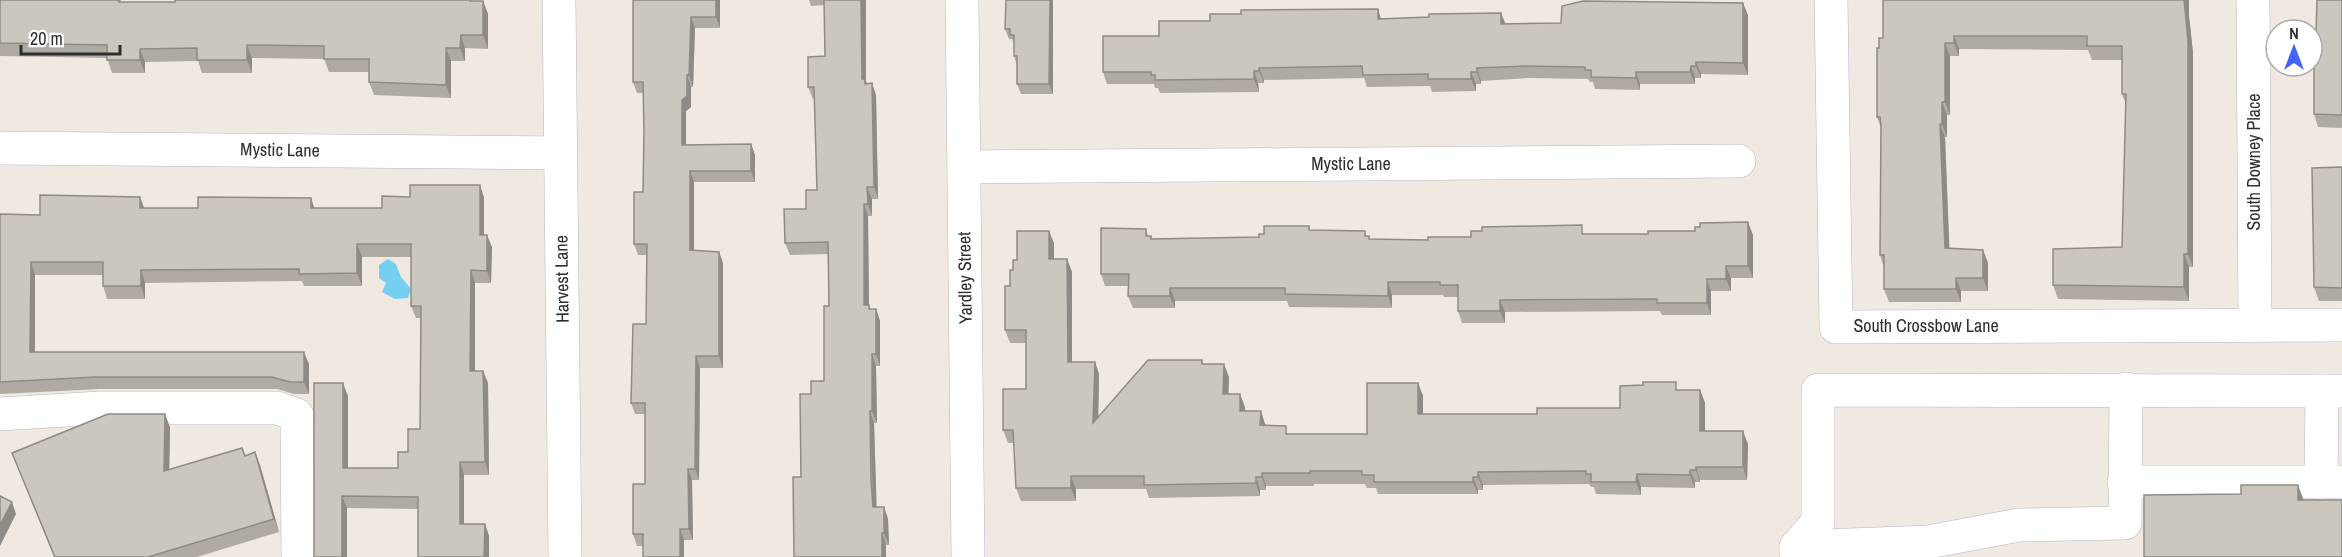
<svg xmlns="http://www.w3.org/2000/svg" width="2342" height="557" viewBox="0 0 2342 557" font-family="'Archivo Narrow',sans-serif">
	<rect width="100%" height="100%" fill="#efe9e1"/>
	<path fill="#75cff0" d="M388,259L396,264L401,277L411,289L408,298L395,299L382,292L386,283L379,278V265Z"/>
	<g fill="none" stroke-linecap="round" stroke-linejoin="round">
		<defs>
			<g id="minor">
				<path d="M559,0L565,557"/>
				<path d="M962,0L968,557"/>
				<path d="M1831,0L1836,327L2342,325"/>
				<path d="M2253,0L2255,325"/>
				<path d="M0,148L561,153"/>
				<path d="M964,167L1739,161"/>
				<path d="M0,414L100,408H277L297,415L298,557"/>
				<path d="M2124,482H2342"/>
				<path d="M2321,482L2322,391"/>
				<path d="M1796,547L1928,542L2019,525L2125,523L2126,389"/>
				<path d="M1796,557V547L1818,522V390L2342,391"/>
			</g>
		</defs>
		<use href="#minor" stroke="#b4b7c1" stroke-width="34"/>
		<use href="#minor" stroke="#fff" stroke-width="33"/>
	</g>
	<g fill="#afaba4">
		<path d="M0,0H121V2L483,1L488,14V49L465,48V61H451V98L374,95L369,82V72H329L324,59L252,58V73H202L198,61L145,62V73H112L107,58L0,56Z"/>
		<path d="M633,0H720V28H695L693,87H691V107L686,111V145L751,144L755,155V182H694V250L719,252L723,263V368H700L699,480H692L693,540H684L643,546H637L633,534L645,484V414H635L631,403L646,324V255H638L634,244L643,192L644,131L643,93H637L633,82Z"/>
		<path d="M809,0H866V81L867,84L876,95L878,199H872V216H868L869,306L870,309H876L880,321V366H876L877,423H874L876,492V507H884L888,519L889,545H886V557H794L801,477L811,394L824,381L829,306V254L790,255L785,243L817,190L815,99H813L808,87L825,56L824,5L811,6Z"/>
		<path d="M1053,0V94H1021L1017,84V66L1014,56V44L1012,39H1009L1005,29Z"/>
		<path d="M2189,0V16L2193,53V267H2189V301L2058,299L2053,285L2122,247L2126,104L2122,94V60H2092L2088,50L1959,49V56H1950V115H1947V137H1945L1949,249L1983,250L1988,263V291H1961V302H1889L1884,289V268L1880,255L1881,128L1877,117L1879,48L1883,38Z"/>
		<path d="M2342,0V128L2318,127L2314,114L2316,32Z"/>
		<path d="M1748,15V75L1701,74V78H1695V84H1640V90L1595,89L1593,82H1590L1588,79L1530,78L1481,81V84H1476V91L1432,92L1430,86L1367,87L1364,78L1264,80V83H1258L1259,92L1160,93L1158,88H1155L1154,84H1107L1103,72L1159,36L1381,19L1505,24L1561,23Z"/>
		<path d="M2342,167V301H2319L2314,287Z"/>
		<path d="M480,185L484,198V235L492,247L491,283H475V371H483L488,383L489,475H464V524H485L489,536V557H418V509L347,508V557H314L348,396V468H398L408,452L420,429L421,318H416L411,306V257H362V286H304L302,281L145,283V299H107L103,286V275H35V352L309,364V394H294L277,389H100L0,394V214L40,215L144,208H198L311,198L314,208H382L410,197Z"/>
		<path d="M1309,226L1310,231L1366,236L1370,239L1428,240L1471,237L1585,234L1753,235V278H1731V291H1711V315H1662L1660,311L1505,312V323H1462L1458,311V297H1444L1443,295H1392V308L1289,307L1287,301H1175V308H1133L1128,296V286H1105L1101,274L1146,229L1148,236H1151L1152,239L1259,237L1264,234Z"/>
		<path d="M1054,243V259H1067L1072,272V362H1095L1099,374L1098,417L1202,360L1203,364L1229,377L1228,394L1245,407V411H1261L1265,425L1289,434H1367L1418,383L1423,396V414H1537L1620,408L1679,390H1700L1705,403V431L1748,444L1747,480H1700V482H1695V488L1641,487V495L1596,494L1594,487H1591L1589,484L1483,485V490H1478V494H1378L1376,488H1367L1365,484H1314V486H1266V490H1260V496L1149,498L1146,489H1076V501H1021L1016,488L1014,443H1008L1003,430L1026,389V343H1010L1005,330L1010,286L1013,270L1017,260Z"/>
		<path d="M170,427L169,470L245,455L260,465L279,532L197,557H54L12,453Z"/>
	</g>
	<g fill="#8e8b86">
		<path d="M716,0H720V28L716,17Z"/>
		<path d="M861,0H866V81L870,91L862,79Z"/>
		<path d="M1050,0H1053V94L1049,84Z"/>
		<path d="M2184,0H2189V16L2193,53V267L2188,254Z"/>
		<path d="M483,1L488,14V49L483,35Z"/>
		<path d="M1743,3L1748,15V75L1743,63Z"/>
		<path d="M1378,9L1382,22L1378,19Z"/>
		<path d="M1501,13L1506,25L1501,24Z"/>
		<path d="M691,17L695,28L693,87L689,75Z"/>
		<path d="M461,35L465,48V61L460,48Z"/>
		<path d="M1954,36L1959,49V56L1954,43Z"/>
		<path d="M1945,43L1950,56V115L1945,102Z"/>
		<path d="M247,45L252,58V73L247,60Z"/>
		<path d="M446,48L451,61V98L446,85Z"/>
		<path d="M140,49L145,62V73L140,60Z"/>
		<path d="M1696,62L1701,74V78L1696,66Z"/>
		<path d="M1691,66L1695,78V84L1690,72Z"/>
		<path d="M1259,68L1264,80V83L1259,71Z"/>
		<path d="M1477,68L1481,81V84L1477,72Z"/>
		<path d="M1254,71L1258,83L1259,92L1254,79Z"/>
		<path d="M1471,72L1476,84V91L1471,79Z"/>
		<path d="M1636,72L1640,84V90L1636,78Z"/>
		<path d="M687,75L691,87V107L686,111V156L682,145V100Z"/>
		<path d="M872,83L876,95L878,199L874,187Z"/>
		<path d="M1942,102L1947,115V137L1942,124Z"/>
		<path d="M1940,124L1945,137L1950,262L1945,248Z"/>
		<path d="M751,144L755,155V182L751,171Z"/>
		<path d="M690,171L694,182V262L690,250Z"/>
		<path d="M480,185L484,198V247L480,235Z"/>
		<path d="M867,187L872,199V216L868,204Z"/>
		<path d="M140,197L145,210L140,208Z"/>
		<path d="M311,198L315,210L311,208Z"/>
		<path d="M864,204L868,216L869,306L873,317L864,305Z"/>
		<path d="M1748,222L1753,235V278L1748,266Z"/>
		<path d="M1049,231L1054,243V272L1049,259Z"/>
		<path d="M487,235L492,247L491,283L487,271Z"/>
		<path d="M357,244L362,257V286L357,273Z"/>
		<path d="M1983,250L1988,263V291L1983,278Z"/>
		<path d="M719,252L723,263V368L719,356Z"/>
		<path d="M2184,254L2189,267V301L2184,287Z"/>
		<path d="M1067,259L1072,272V374L1068,362Z"/>
		<path d="M31,262L35,275V364L30,352Z"/>
		<path d="M1726,266L1731,278V291L1726,279Z"/>
		<path d="M141,270L145,283V299L141,286Z"/>
		<path d="M471,270L475,283V383L470,371Z"/>
		<path d="M1956,278L1961,291V302L1956,289Z"/>
		<path d="M1707,279L1711,291V315L1707,303Z"/>
		<path d="M1388,282L1392,295V308L1388,296Z"/>
		<path d="M1170,288L1175,301V308L1170,296Z"/>
		<path d="M1500,300L1505,312V323L1500,311Z"/>
		<path d="M876,309L880,321V366L876,354Z"/>
		<path d="M304,352L309,364V394L304,382Z"/>
		<path d="M872,354L876,366L877,423L872,411Z"/>
		<path d="M696,356L700,368L699,480L695,469Z"/>
		<path d="M1095,362L1099,374L1098,435L1093,423Z"/>
		<path d="M1224,364L1229,377L1228,407L1223,394Z"/>
		<path d="M483,371L488,383L489,475L485,462Z"/>
		<path d="M343,383L348,396V480L343,468Z"/>
		<path d="M1418,383L1423,396V427L1418,414Z"/>
		<path d="M1700,390L1705,403V444L1700,431Z"/>
		<path d="M1240,394L1245,407V424L1240,411Z"/>
		<path d="M870,411L874,423L877,519L873,507Z"/>
		<path d="M1261,411L1265,424V438L1260,425Z"/>
		<path d="M165,414L170,427L169,484L164,471Z"/>
		<path d="M1743,431L1748,444L1747,480L1743,467Z"/>
		<path d="M255,452L260,465L279,532L274,519Z"/>
		<path d="M460,462L464,475V536L460,524Z"/>
		<path d="M1696,467L1700,480V482L1696,470Z"/>
		<path d="M688,469L692,480L693,540L689,529Z"/>
		<path d="M1690,470L1695,482V488L1690,475Z"/>
		<path d="M1478,472L1483,485V490L1478,477Z"/>
		<path d="M1262,473L1266,486V490L1262,477Z"/>
		<path d="M1637,474L1641,487V495L1636,482Z"/>
		<path d="M1071,476L1076,489V501L1071,488Z"/>
		<path d="M1256,477L1260,490V496L1256,483Z"/>
		<path d="M1473,477L1478,490V494L1473,482Z"/>
		<path d="M2298,485L2304,501L2298,500Z"/>
		<path d="M342,496L347,508V557H342Z"/>
		<path d="M12,502L16,514L0,546V525Z"/>
		<path d="M884,507L888,519L889,545L884,533Z"/>
		<path d="M485,524L489,536V557H484Z"/>
		<path d="M680,529L684,540V557H680Z"/>
		<path d="M882,533L886,545V557H882Z"/>
	</g>
	<g fill="#cbc7bf" stroke="#8e8b86" stroke-width="1.5">
		<path d="M0,0H119V2H175V0H470V1H483V35H461L460,48H446V85L369,82V59H324V46L247,45V60H197V48L140,49V60H107V45L0,43Z"/>
		<path d="M633,0H716V17H691L689,75H687V96L682,100V145L751,144V171H690V250L719,252V356H696L695,469H688L689,529H680V557H643V534H633V484H645V403H631L633,324H646L647,244H634V192H643L644,131L643,82H633Z"/>
		<path d="M824,0H861L862,79H865V84L872,83L874,187H867L868,204H864V305H869V309H876V354H872V411H870L871,480L873,507H884V533H882V557H794L793,477H801L800,394H811V381H824V306H829L828,242L785,243L784,209H806V190H817L814,87H808V57L825,56Z"/>
		<path d="M1006,0H1050L1049,84H1017V56H1014V35H1010V29H1005Z"/>
		<path d="M1883,0H2184L2188,40V254H2184V287L2053,285V249L2122,247L2126,94H2122V46H2087V36H1954V43H1945V102H1942V124H1940L1945,248L1983,250V278H1956V289H1884V255H1880L1881,126L1880,117H1877V48H1879V38H1883Z"/>
		<path d="M2317,0H2342V115L2314,114V32H2316Z"/>
		<path d="M1583,1L1743,3V63L1696,62V66H1691L1690,72H1636V78L1591,77V70H1585V67L1526,66L1477,68V72H1471V79H1428V74L1363,75L1362,66L1259,68V71H1254V79L1155,80V75H1151V72H1103V36H1159V21H1210V14H1241V10L1378,9V19L1429,17V14L1501,13V24L1561,23L1562,6Z"/>
		<path d="M2342,167V288L2314,287L2312,168Z"/>
		<path d="M410,185H480V235H487V271L471,270L470,371H483L485,462H460V524H485L484,557H418V497L342,496V557H314V383H343V468H398V452H408V429H420L421,306H411V244H357V273L299,274V269L141,270V286H103V262H31L30,352H304V382H290L272,377H95L0,382V214L40,215V195L140,197V208H198V197L311,198V208H382V196L410,197Z"/>
		<path d="M1748,222V266H1726V279H1707V303H1657V299L1500,300V311H1458V285H1440V282H1388V296L1285,294V288H1170V296H1128L1129,274H1101V228L1146,229V236H1151V239L1259,237V234H1264V226H1309V230L1365,231V236H1369V239L1428,240V237H1471V231H1482V227L1582,225V234H1648V231H1695V227H1700V223Z"/>
		<path d="M1017,231H1049V259H1067L1068,362H1095L1093,423L1148,360H1202V364H1224L1223,394H1240V411H1261L1260,425L1286,426V434H1367V383H1418V414H1537V408H1620V386L1643,385V382H1676V390H1700V431H1743V467H1696V470H1690V475L1637,474L1636,482H1591V474H1586V471L1478,472V477H1473V482H1374V475H1362V471H1310V473H1262V477H1256V483L1144,485V476H1071V488H1016L1013,430H1003V389H1026V330H1005V286H1010V270H1013V260H1017Z"/>
		<path d="M108,414H165L164,471L242,448L245,456L255,452L274,519L148,557H55L12,453Z"/>
		<path d="M2241,485H2298V500H2342V557H2144V495L2241,494Z"/>
		<path d="M0,496L12,502L0,525Z"/>
	</g>
	<g text-anchor="middle" stroke-width="4.5" stroke-linejoin="round" paint-order="stroke">
		<g font-size="18" fill="#2e2e2e" stroke="#fff">
			<text transform="translate(280 150) rotate(1)" y="6">Mystic Lane</text>
			<text transform="translate(2254 162) rotate(-90)" y="6">South Downey Place</text>
			<text x="1351" y="170">Mystic Lane</text>
			<text transform="translate(965 278) rotate(-91)" y="6">Yardley Street</text>
			<text transform="translate(562 279) rotate(-91)" y="6">Harvest Lane</text>
			<text x="1926" y="332">South Crossbow Lane</text>
		</g>
	</g>
	<g transform="translate(2294 48)"><circle r="28" fill="#ffffff" stroke="#ababab" stroke-width="1.5"/>
	<path d="M0-4.5L10 22L0 15L-10 22Z" fill="#4264fb"/>
	<text y="-9" font-size="16" font-weight="bold" text-anchor="middle" fill="#2e2e2e">N</text>
	</g>
	<path d="M21 45v9h99v-9" fill="none" stroke="#2e2e2e" stroke-width="3"/>
	<text x="30" y="45" font-size="18" fill="#2e2e2e" stroke="#ffffff" stroke-width="4.5" paint-order="stroke">20 m</text>
</svg>
